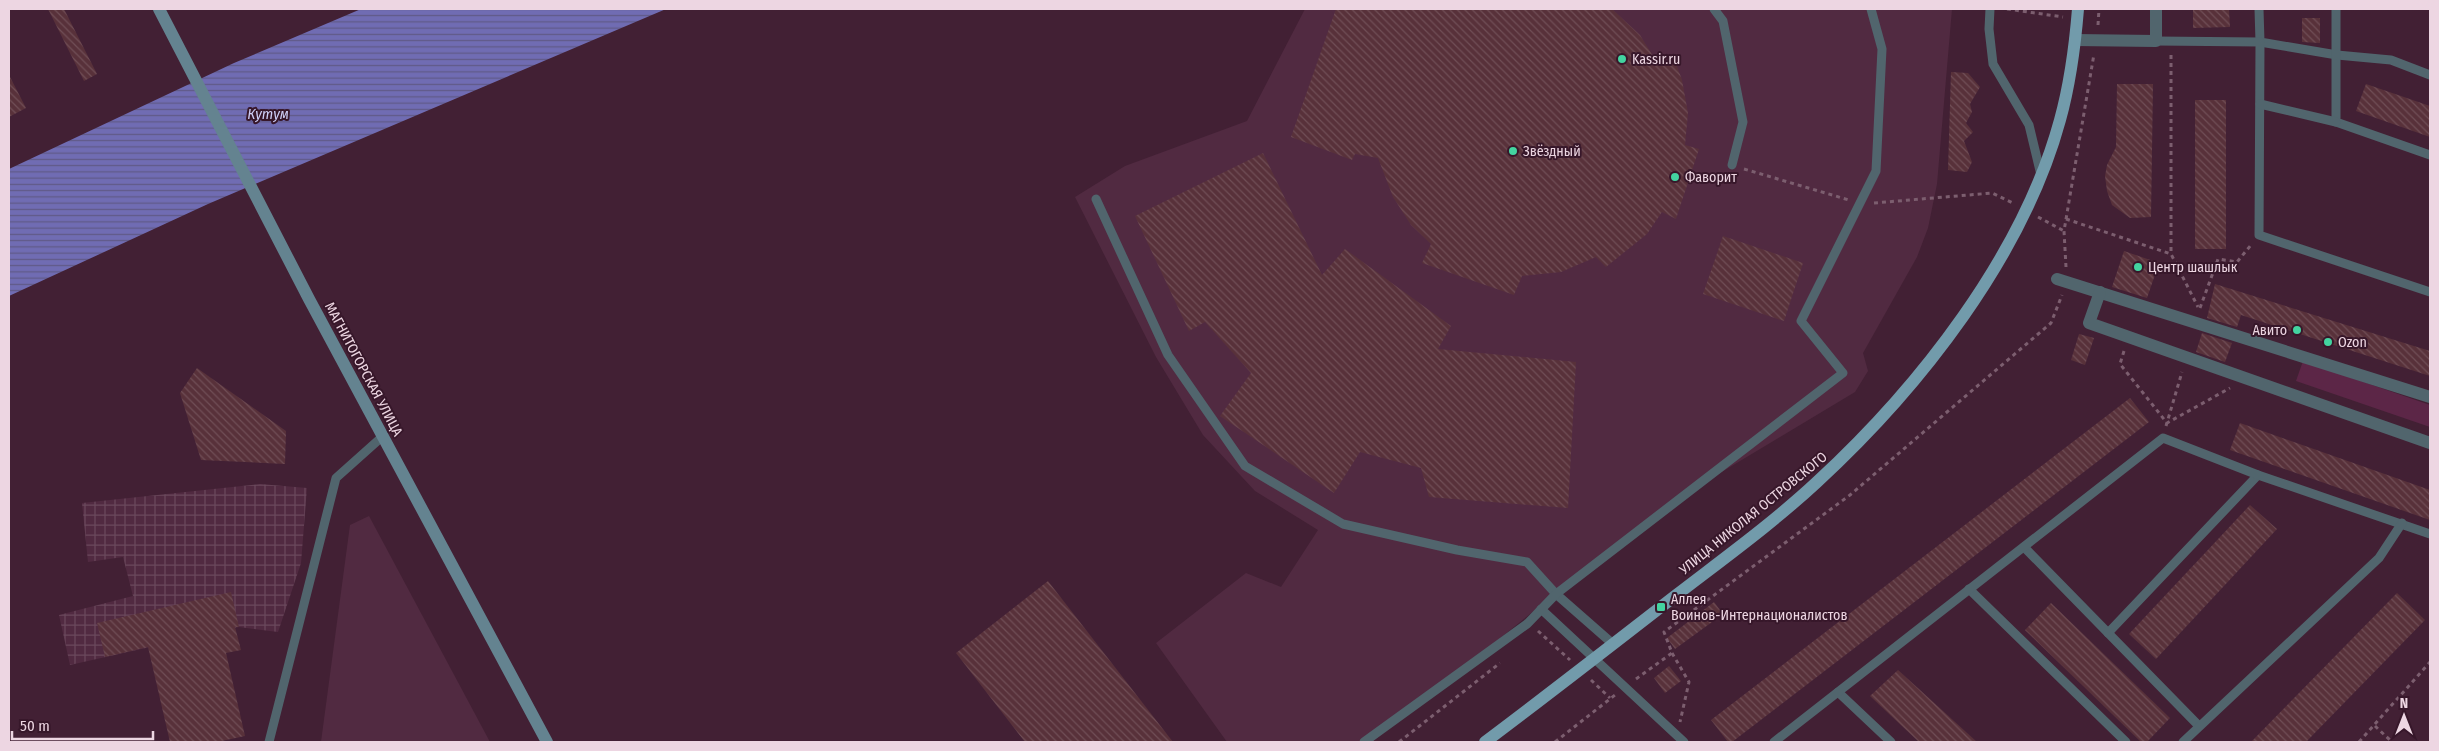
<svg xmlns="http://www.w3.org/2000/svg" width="2439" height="751" viewBox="0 0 2439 751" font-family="'Fira Sans Condensed',sans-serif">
	<defs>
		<pattern id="industrial-grid" width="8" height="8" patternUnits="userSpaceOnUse" patternTransform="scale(1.25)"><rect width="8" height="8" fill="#512a41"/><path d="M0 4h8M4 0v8" fill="none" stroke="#6a485c"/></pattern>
		<pattern id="water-rules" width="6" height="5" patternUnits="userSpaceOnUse" patternTransform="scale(1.25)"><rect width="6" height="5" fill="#706cb3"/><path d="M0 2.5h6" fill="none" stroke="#605a87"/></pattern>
		<pattern id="building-back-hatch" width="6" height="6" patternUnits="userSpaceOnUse" patternTransform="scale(1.25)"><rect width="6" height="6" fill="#58313a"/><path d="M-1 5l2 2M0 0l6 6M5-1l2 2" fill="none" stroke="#704e56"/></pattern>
	</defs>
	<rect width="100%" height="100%" fill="#422034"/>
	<g fill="#512a41">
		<path d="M1305,9H1952L1937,184L1928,228L1917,257L1863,353L1868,371L1855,392L1720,473L1546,601L1372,742H1227L1156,643L1246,573L1281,587L1318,530L1255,491L1203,435L1156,357L1075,197L1125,166L1247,121Z"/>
		<path d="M369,516L490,742H321L350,525Z"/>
	</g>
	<path fill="url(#industrial-grid)" d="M260,484L307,488L301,563L278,632L239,627L70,665L59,615L133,596L123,557L88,562L82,503Z"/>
	<path fill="#5c2647" d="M2303,361L2430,405V427L2296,381Z"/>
	<path fill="url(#water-rules)" d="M361,9H666L208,204L9,296V169L234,63Z"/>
	<g fill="url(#building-back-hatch)">
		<path d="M48,9H64L97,74L84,81Z"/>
		<path d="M1336,9H1612L1640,35L1659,66L1674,58L1682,80L1688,113L1685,145L1699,149L1676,219L1662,212L1647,234L1606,267L1596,257L1561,272L1522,276L1514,295L1422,263L1431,244L1411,225L1393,197L1378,158L1355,154L1352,160L1291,137Z"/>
		<path d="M2193,9H2229L2230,27L2193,28Z"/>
		<path d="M2302,18H2320V43L2302,42Z"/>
		<path d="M1951,72L1968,73L1980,87L1970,104L1972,112L1966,123L1973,132L1964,141L1972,162L1967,172L1948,170Z"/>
		<path d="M9,75L26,108L9,117Z"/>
		<path d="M2117,84H2153L2151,217L2130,218L2112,205L2107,191L2105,176L2107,165L2116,147Z"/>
		<path d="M2366,84L2430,106V137L2356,111Z"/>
		<rect x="2195" y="100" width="31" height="149"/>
		<path d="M1263,153L1322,275L1345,249L1451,326L1438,349L1576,362L1568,508L1429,497L1421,468L1360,452L1334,493L1220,416L1251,373L1205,322L1189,331L1135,216Z"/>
		<path d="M1723,236L1803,263L1784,321L1703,294Z"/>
		<path d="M2124,251L2159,263L2147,298L2112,287Z"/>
		<path d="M2215,284L2430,351V376L2241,315L2237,327L2207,318Z"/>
		<path d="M2202,333L2232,343L2225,362L2196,352Z"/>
		<path d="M2079,334L2094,338L2085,365L2071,360Z"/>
		<path d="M197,368L286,431L285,464L201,460L180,393Z"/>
		<path d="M2130,398L2149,422L1732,742H1728L1711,720Z"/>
		<path d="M2240,423L2430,490V520L2230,450Z"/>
		<path d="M2250,505L2277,529L2156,659L2129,634Z"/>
		<path d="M1048,581L1173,742H1025L956,653Z"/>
		<path d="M231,592L239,627H235L241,650L226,653L245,736L217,742H170L148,647L105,657L97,623Z"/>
		<path d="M2397,593L2425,620L2306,742H2251Z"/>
		<path d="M1714,602L1723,614L1675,649L1667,638Z"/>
		<path d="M2051,603L2170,718L2147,742H2141L2025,630Z"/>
		<path d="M1669,666L1681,681L1665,693L1654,678Z"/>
		<path d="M1898,670L1977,742H1919L1870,696Z"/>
	</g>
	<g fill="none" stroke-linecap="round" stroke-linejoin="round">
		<g stroke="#7c5e6f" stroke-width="3" stroke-dasharray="4 4" stroke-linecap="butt">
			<path d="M2007,9L2063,17"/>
			<path d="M2098,25L2099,9"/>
			<path d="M2171,55V254"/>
			<path d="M1744,169L1849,200"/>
			<path d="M1874,203L1992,193L2013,203"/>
			<path d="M2038,217L2064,231"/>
			<path d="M2066,219L2171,254L2198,307"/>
			<path d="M2066,267L2064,231L2094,54"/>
			<path d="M2200,308L2218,259L2237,262L2251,245"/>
			<path d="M2124,351L2120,364L2167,423L2230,388"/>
			<path d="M2166,426L2182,372"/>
			<path d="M1538,631L1570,660"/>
			<path d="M1672,653L1689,682L1680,722"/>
			<path d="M1636,679L1672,653L1664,632L1850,495L2051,323L2062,295"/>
			<path d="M1591,680L1610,698"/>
			<path d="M2375,726L2392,742"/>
			<path d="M1399,742L1500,663"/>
			<path d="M1555,742L1615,695"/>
			<path d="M2359,742L2430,662"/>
		</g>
		<g stroke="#51656d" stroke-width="9">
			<path d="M1714,9L1723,21L1743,122L1732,165"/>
			<path d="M1990,9L1989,29L1993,64L2029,125L2041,175"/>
			<path d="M2259,9L2260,42L2337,55L2391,60L2430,75"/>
			<path d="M2336,9V122L2430,155"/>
			<path d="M2156,41L2260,42L2259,235L2430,292"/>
			<path d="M2260,104L2336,122"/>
			<path d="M1096,199L1168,355L1245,466L1343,524L1457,550L1527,562L1556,594L1613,644"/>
			<path d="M2024,547L2199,726"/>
			<path d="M1969,589L2126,742"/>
			<path d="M1541,609L1684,742"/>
			<path d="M2108,633L2258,475"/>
			<path d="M1838,692L1891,742"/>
			<path d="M269,742L336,478L383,436"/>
			<path d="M1364,742L1527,624L1556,594L1843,373L1801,321L1876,171L1882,49L1871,9"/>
			<path d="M1774,742L2163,438L2258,475L2430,534"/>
			<path d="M2183,742L2379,558L2402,523"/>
		</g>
		<g stroke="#51656d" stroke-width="12">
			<path d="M2075,40L2156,41V9"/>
			<path d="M2057,279L2430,397"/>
			<path d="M2100,292L2089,323L2430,443"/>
		</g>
		<path stroke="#648390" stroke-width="12" d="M159,9L309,299L547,742"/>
		<path stroke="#729bab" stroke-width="12" d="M1485,742C1549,694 1612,645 1675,596C1723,559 1773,523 1817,482C1919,388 2023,256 2060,120C2070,84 2075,46 2078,9"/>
	</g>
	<g fill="#43d4a0" stroke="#37172a" stroke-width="2">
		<circle cx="1622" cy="59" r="5"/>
		<circle cx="1513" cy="151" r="5"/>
		<circle cx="1675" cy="177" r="5"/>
		<circle cx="2138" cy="267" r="5"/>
		<circle cx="2297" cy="330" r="5"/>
		<circle cx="2328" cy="342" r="5"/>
		<rect x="1656" y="602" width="10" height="10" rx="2.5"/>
	</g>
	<g text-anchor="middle" stroke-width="4" stroke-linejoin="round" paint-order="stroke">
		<g font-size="14" fill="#edd6e2" stroke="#37172a" text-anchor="start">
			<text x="1632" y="64">Kassir.ru</text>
			<text x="1523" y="156">Звёздный</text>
			<text x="1685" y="182">Фаворит</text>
			<text x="2148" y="272">Центр шашлык</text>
			<text x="2287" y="335" text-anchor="end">Авито</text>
			<text x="2338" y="347">Ozon</text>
			<text x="1671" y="604">Аллея<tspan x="1671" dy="16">Воинов-Интернационалистов</tspan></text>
		</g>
		<g font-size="14" fill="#edd6e2" stroke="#37172a">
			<text transform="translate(364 369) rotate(62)" y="5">МАГНИТОГОРСКАЯ УЛИЦА</text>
			<text transform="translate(1753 513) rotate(-39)" y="5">УЛИЦА НИКОЛАЯ ОСТРОВСКОГО</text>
		</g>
		<g font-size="15" font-style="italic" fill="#cecef6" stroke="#37172a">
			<text x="268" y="119">Кутум</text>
		</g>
	</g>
	<rect width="2439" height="751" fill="none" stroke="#edd6e2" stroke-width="20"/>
	<g transform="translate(2404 716)" stroke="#37172a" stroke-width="4" paint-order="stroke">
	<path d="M0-4L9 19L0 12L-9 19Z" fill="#edd6e2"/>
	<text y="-8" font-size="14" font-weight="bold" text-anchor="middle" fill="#edd6e2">N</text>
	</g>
	<path d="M12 731v8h141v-8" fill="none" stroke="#edd6e2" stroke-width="2.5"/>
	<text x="20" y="731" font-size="15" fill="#edd6e2" stroke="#37172a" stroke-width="4" paint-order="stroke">50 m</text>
</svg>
